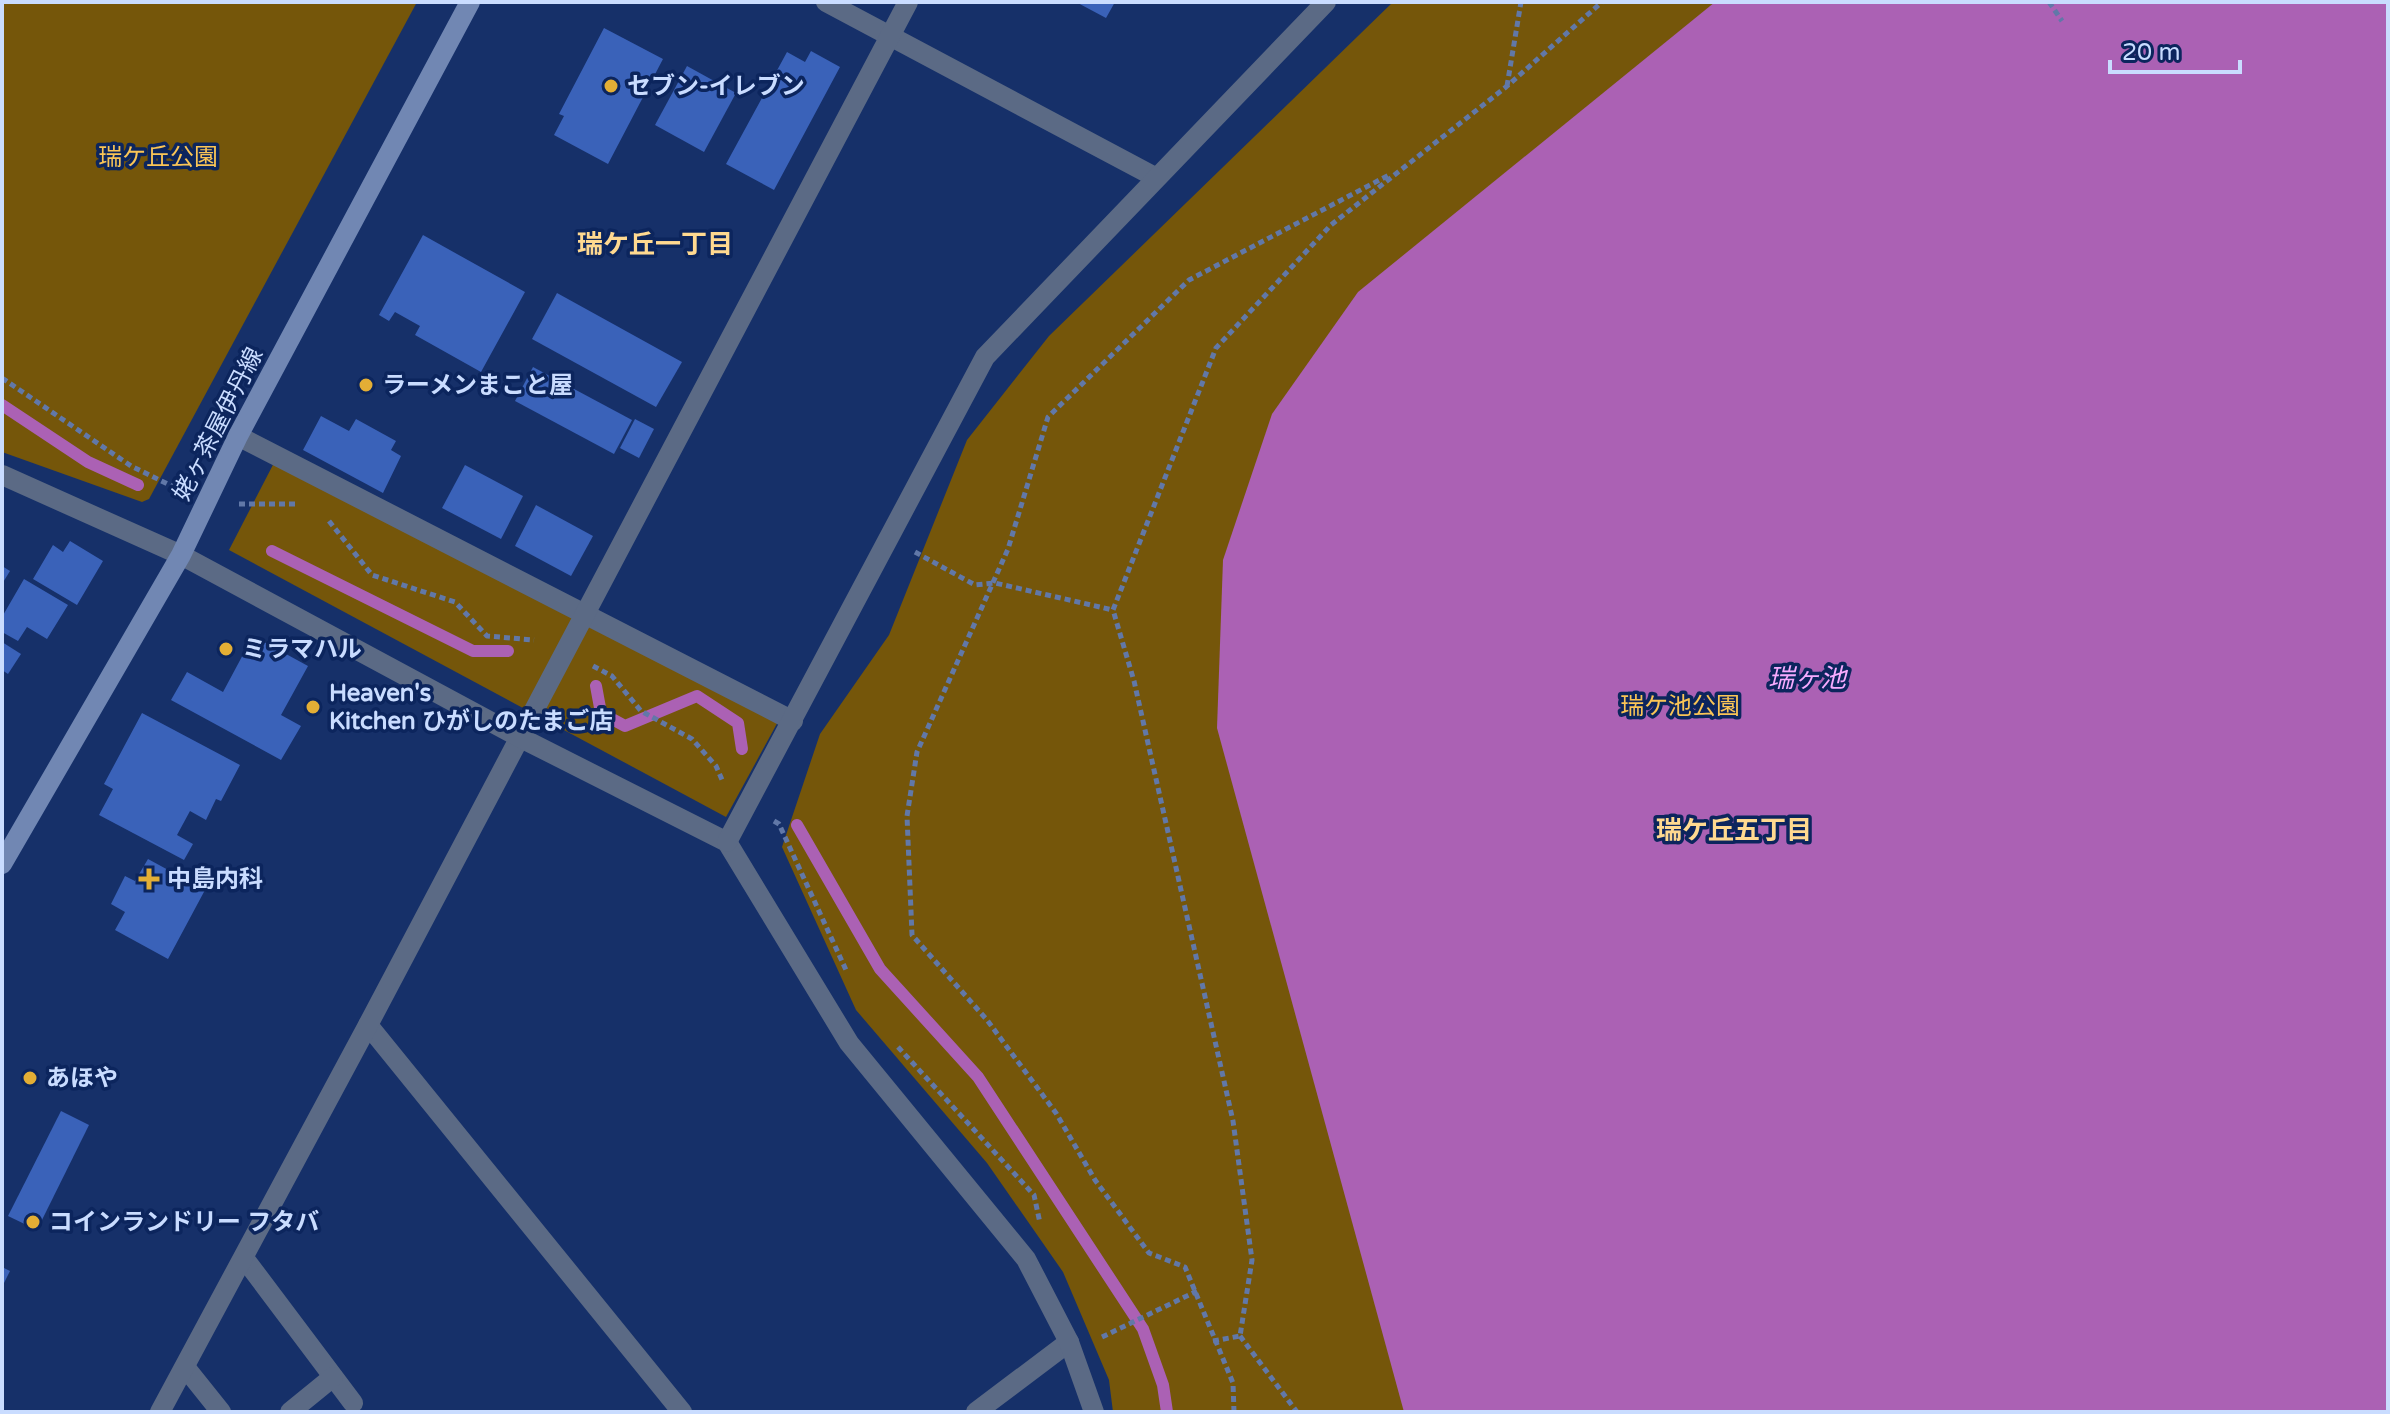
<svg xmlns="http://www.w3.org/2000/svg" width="2390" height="1414" viewBox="0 0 2390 1414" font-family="'Varela Round','Noto Sans JP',sans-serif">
	<rect width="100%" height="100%" fill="#163069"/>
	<g fill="#75560a">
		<path d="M2,2H417L149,499L142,502L2,452Z"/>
		<path d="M1393,2H2388V1412H1113L1109,1380L1063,1272L987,1163L856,1010L782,847L820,734L889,635L967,440L1049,336Z"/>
		<path d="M276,459L780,718L726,817L229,550Z"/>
	</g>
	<path fill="#ab61b4" d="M1715,2H2388V1412H1404L1217,728L1223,560L1272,414L1358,292Z"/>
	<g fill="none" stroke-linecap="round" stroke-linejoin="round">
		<g stroke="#ab61b4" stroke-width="12">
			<path d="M2,405L88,462L138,485"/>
			<path d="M272,551L473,651H508"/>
			<path d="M596,686L601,713L625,726L697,696L738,723L742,749"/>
			<path d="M797,825L880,969L978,1077L1143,1329L1163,1385L1167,1412"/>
		</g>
	</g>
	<g fill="#3a62b9">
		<path d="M1076,2H1115L1106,18Z"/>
		<path d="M604,28L663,59L608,164L554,135L564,116L559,114Z"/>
		<path d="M811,51L840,67L774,190L726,164L787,52L805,62Z"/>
		<path d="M687,66L736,93L704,152L655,125Z"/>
		<path d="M423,235L525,292L481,372L415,335L420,326L395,312L389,321L379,315Z"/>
		<path d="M557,293L682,362L656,407L532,339Z"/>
		<path d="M533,367L632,420L614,454L515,401Z"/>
		<path d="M321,416L349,431L356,419L396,441L391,450L401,456L383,493L303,450Z"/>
		<path d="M635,419L654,429L639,458L620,448Z"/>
		<path d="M465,465L523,496L501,539L442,508Z"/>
		<path d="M536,505L593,536L571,576L515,546Z"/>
		<path d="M70,541L103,561L77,605L33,579L53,545L63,552Z"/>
		<path d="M2,566L10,571L2,584Z"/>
		<path d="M24,579L68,605L47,639L27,627L18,641L2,632V617Z"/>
		<path d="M253,636L308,666L281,715L301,726L281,760L171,700L187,672L223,692Z"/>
		<path d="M2,642L21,654L8,674L2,670Z"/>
		<path d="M142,713L240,765L221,801L216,799L206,820L190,811L177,835L193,844L184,860L99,815L113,789L104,784Z"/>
		<path d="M148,859L205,890L168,959L115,930L125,912L111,904L125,876L135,881Z"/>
		<path d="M61,1111L89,1125L37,1230L8,1216Z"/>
		<path d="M2,1267L10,1271L2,1287Z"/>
	</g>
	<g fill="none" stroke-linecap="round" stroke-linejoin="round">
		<g stroke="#6178a8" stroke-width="5" stroke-dasharray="6 4" stroke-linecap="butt">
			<path d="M2049,2L2062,21"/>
			<path d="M1507,86L1521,2"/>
			<path d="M2,378L131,466L180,490"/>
			<path d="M239,504H297"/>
			<path d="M329,521L372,575L455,602L487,636L534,640"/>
			<path d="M915,552L975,585L995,583L1113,610"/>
			<path d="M593,666L612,676L641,711L692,739L716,766L723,782"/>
			<path d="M774,821L779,824L846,970"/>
			<path d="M898,1047L1034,1195L1040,1223"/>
			<path d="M1240,1336L1297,1412"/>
			<path d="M1102,1337L1197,1291"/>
			<path d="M1213,1341L1240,1336L1252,1260L1233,1121L1134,681L1113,610L1216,348L1331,225L1506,87L1602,2"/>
			<path d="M1234,1412L1233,1383L1185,1267L1149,1253L1095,1180L1056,1113L987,1020L912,935L907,816L917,752L1008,549L1048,417L1189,280L1389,175"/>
		</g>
		<g stroke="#5b6a85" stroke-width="20">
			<path d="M244,1258L353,1403"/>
			<path d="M290,1412L333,1377"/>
		</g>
		<g stroke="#5b6a85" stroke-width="20">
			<path d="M826,2L1155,177"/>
			<path d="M238,436L793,721"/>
			<path d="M368,1025L682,1412"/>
			<path d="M185,1367L221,1412"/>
			<path d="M160,1412L368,1025L908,2"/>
			<path d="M976,1412L1069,1342"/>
		</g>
		<g stroke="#5b6a85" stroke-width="20">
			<path d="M2,475L181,555L519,737L727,842L849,1043L1026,1259L1069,1342L1094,1412"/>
			<path d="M727,842L985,357L1326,2"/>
		</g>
		<path stroke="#7187b3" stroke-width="20" d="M2,864L181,555L238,436L470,2"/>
	</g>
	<g fill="#e3ae35" stroke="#0c255d" stroke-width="3">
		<circle cx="611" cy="86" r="8"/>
		<circle cx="366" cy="385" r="8"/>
		<circle cx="226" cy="649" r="8"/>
		<circle cx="313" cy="707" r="8"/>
		<path d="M145 867h8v8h8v8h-8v8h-8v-8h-8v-8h8z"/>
		<circle cx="30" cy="1078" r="8"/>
		<circle cx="33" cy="1222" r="8"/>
	</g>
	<g text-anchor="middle" stroke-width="7" stroke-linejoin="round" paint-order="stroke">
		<g font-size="24" font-weight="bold" fill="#c9dcff" stroke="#0c255d" text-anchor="start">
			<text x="627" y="94">セブン-イレブン</text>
			<text x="382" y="393">ラーメンまこと屋</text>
			<text x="242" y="657">ミラマハル</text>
			<text x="329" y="701">Heaven's<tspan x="329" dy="28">Kitchen ひがしのたまご店</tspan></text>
			<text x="167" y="887">中島内科</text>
			<text x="46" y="1086">あほや</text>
			<text x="49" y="1230">コインランドリー フタバ</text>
		</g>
		<g font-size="24" fill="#fac556" stroke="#0c255d">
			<text x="158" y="165">瑞ケ丘公園</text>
			<text x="1680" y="714">瑞ケ池公園</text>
		</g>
		<g font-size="24" fill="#c9dcff" stroke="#0c255d">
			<text transform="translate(218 424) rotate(-63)" y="8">姥ヶ茶屋伊丹線</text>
		</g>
		<g font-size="26" font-weight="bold" fill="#ffd990" stroke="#0c255d">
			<text x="655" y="253">瑞ケ丘一丁目</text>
			<text x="1734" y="839">瑞ケ丘五丁目</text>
		</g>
		<g font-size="26" font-style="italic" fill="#f7abff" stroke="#0c255d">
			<text x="1807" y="687">瑞ヶ池</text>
		</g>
	</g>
	<rect width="2390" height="1414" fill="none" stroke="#c9dcff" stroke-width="8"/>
	<path d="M2110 60v12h130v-12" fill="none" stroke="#c9dcff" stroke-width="4"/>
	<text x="2122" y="60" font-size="24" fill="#c9dcff" stroke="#0c255d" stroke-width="6" paint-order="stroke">20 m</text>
</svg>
